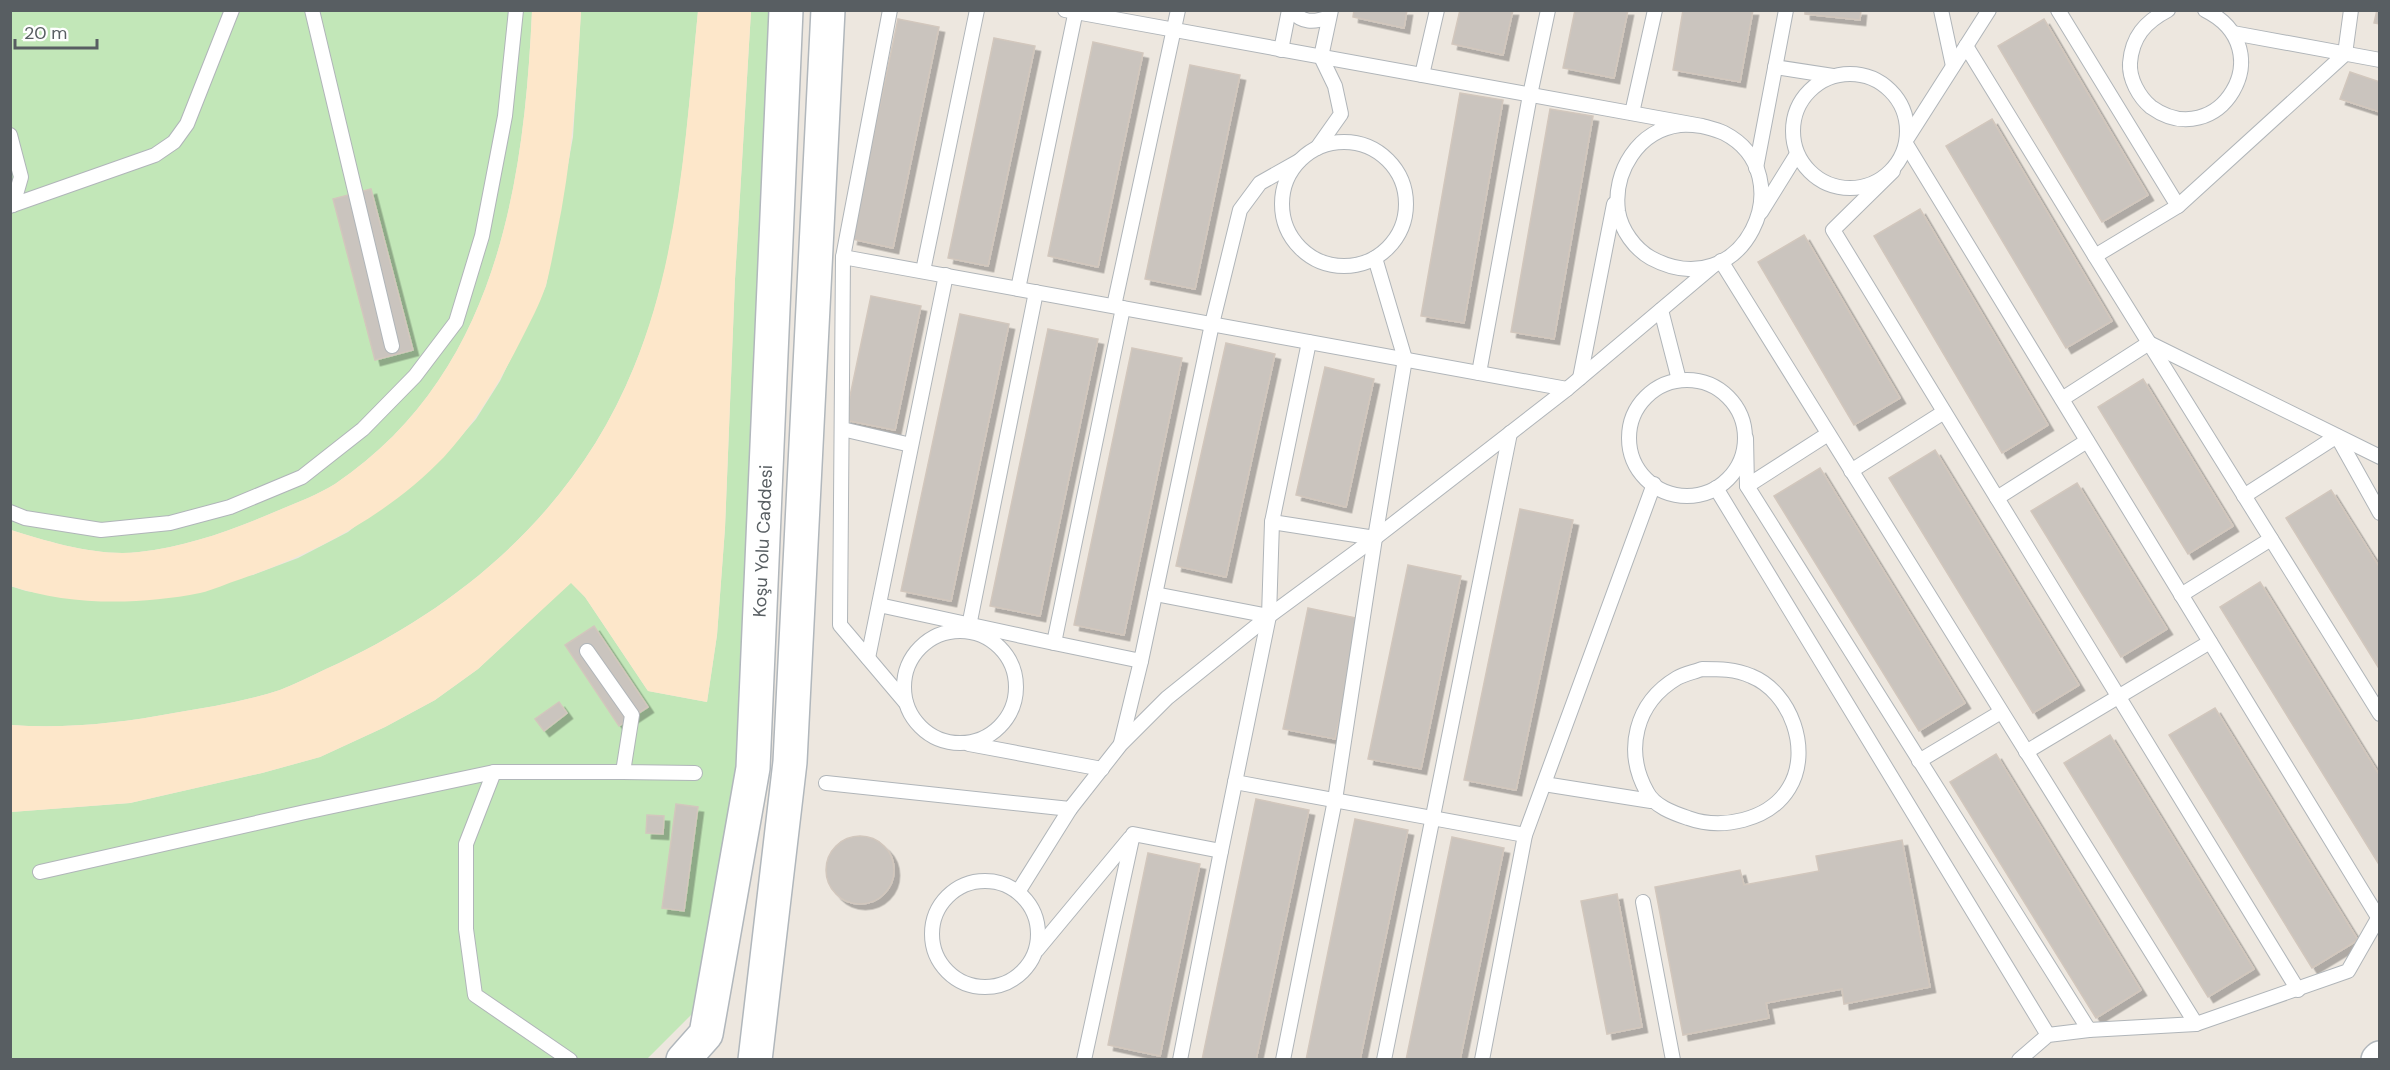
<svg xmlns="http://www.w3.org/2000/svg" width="2390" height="1070" viewBox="0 0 2390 1070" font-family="'DM Sans',sans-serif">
	<defs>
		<filter id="shadow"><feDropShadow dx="5.5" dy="5.5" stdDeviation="0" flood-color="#0004"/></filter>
	</defs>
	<rect width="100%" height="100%" fill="#ede7df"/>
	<g fill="#c2e7b8">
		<path d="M10,11H532C524,190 495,376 335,484C314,497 288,506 265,516C225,533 183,547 139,552C99,557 49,542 11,530Z"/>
		<path d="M581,11H698C686,131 681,254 634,367C577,508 463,607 326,669C311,676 295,684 280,690C246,701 209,707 174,713C121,723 65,729 11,725L10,586L26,591L83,600L253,575L298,558L348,532L443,457L476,419L500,381L546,286L573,137Z"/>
		<path d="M751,11H779L738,768L701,1005L647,1059L11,1060V812L130,803L262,773L320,757L385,727L435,700L478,669L571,582L585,597L648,691L707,702L717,635L725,528L735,279Z"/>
	</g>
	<g fill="#fde7ca">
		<path d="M532,11H581C577,87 572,163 556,238C553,254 550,270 546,285C540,304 529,324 520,342C499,383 476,422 444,457C388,515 316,553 241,579C227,583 214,590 200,593C140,605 69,606 11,586V530C49,542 99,557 139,552C183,547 225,533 265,516C288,506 314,497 335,484C495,376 524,190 532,11Z"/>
		<path d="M698,11H751L735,279L725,528L717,635L707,702L648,691L585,597L571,583L478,669L435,700L385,727L320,757L262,773L130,803L11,812V725C65,729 121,723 174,713C209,707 246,701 280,690C295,684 311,676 326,669C463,607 577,508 634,367C680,254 686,131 698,11Z"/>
	</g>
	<g fill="#cac4be" stroke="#d2c7bd" stroke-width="1.5" filter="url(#shadow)">
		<path d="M1354,10H1407L1404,28L1353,17Z"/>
		<path d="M1460,10H1513L1503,55L1452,44Z"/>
		<path d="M1575,10H1628L1614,78L1563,68Z"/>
		<path d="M1683,10H1753L1740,82L1673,70Z"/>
		<path d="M1805,10H1861L1860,20L1805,14Z"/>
		<path d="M2377,10H2380V24L2374,23Z"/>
		<path d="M898,19L939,27L893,248L852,239Z"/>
		<path d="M2044,19L2148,195L2102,222L1998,46Z"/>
		<path d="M994,38L1035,46L988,266L948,258Z"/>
		<path d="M1093,42L1143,53L1098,267L1048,256Z"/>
		<path d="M1190,65L1240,75L1195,289L1145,279Z"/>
		<path d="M2350,72L2380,82V112L2340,99Z"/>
		<path d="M1460,93L1503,100L1464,323L1421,316Z"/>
		<path d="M1550,109L1593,116L1554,339L1511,332Z"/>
		<path d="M1992,119L2112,321L2066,348L1946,146Z"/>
		<path d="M371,189L413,350L375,360L333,199Z"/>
		<path d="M1920,209L2048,425L2002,453L1874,236Z"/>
		<path d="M1804,235L1900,398L1854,425L1758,262Z"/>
		<path d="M871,296L921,306L895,430L845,420Z"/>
		<path d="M960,314L1009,324L951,601L901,591Z"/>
		<path d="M1048,329L1098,339L1040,616L990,606Z"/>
		<path d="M1226,343L1275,354L1226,577L1176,566Z"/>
		<path d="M1132,348L1182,358L1124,635L1074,625Z"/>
		<path d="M1325,367L1374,379L1346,507L1296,495Z"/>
		<path d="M2143,379L2233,526L2188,554L2098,407Z"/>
		<path d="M1935,450L2079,685L2033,713L1889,478Z"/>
		<path d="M1820,468L1965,703L1919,731L1774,496Z"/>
		<path d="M2077,483L2167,629L2121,657L2031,511Z"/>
		<path d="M2331,490L2380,568V670L2286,518Z"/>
		<path d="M1520,509L1573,520L1516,790L1464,780Z"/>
		<path d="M1408,565L1461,576L1421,769L1368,759Z"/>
		<path d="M2260,582L2380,776V866L2220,607Z"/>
		<path d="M1308,608L1361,619L1335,739L1283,729Z"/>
		<path d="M594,626L648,707L619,726L565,645Z"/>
		<path d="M559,702L567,713L544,731L535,719Z"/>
		<path d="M2215,708L2358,940L2312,968L2169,735Z"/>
		<path d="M2110,735L2254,969L2208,997L2064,763Z"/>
		<path d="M1996,754L2141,990L2096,1018L1950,782Z"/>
		<path d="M1256,799L1309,810L1256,1060H1202Z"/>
		<path d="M676,804L698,807L684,911L662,908Z"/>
		<path d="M647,815L664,816L663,834L646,833Z"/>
		<path d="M1355,819L1408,830L1360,1060H1306Z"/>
		<circle cx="860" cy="870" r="34"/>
		<path d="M1452,837L1504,848L1460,1060H1406Z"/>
		<path d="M1902,840L1930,987L1844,1004L1842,989L1766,1003L1769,1018L1683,1035L1655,887L1740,870L1744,885L1819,871L1816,856Z"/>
		<path d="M1148,853L1200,864L1160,1056L1108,1045Z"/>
		<path d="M1617,894L1642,1027L1607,1034L1581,901Z"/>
	</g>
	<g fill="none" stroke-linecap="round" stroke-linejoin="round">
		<defs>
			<g id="lane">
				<path d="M312,10L392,346"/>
				<path d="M1065,10L1702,126C1709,128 1717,130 1724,133C1804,174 1744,308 1651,258C1635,249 1621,230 1618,211C1613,172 1638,130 1680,125C1687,124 1695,125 1702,126"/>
				<path d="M1290,10C1303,23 1313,23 1329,17"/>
				<path d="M1941,10L1953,66"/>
				<path d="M2168,10C2145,22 2132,37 2130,63C2129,79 2139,97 2151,107C2218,155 2284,49 2205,10"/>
				<path d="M2233,33L2380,60"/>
				<path d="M1966,46L2095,256L2178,206L2058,10"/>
				<path d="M1281,50L1289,10"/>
				<path d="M1775,67L1833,76"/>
				<circle cx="1850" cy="131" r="57"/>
				<path d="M1422,75L1437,10"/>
				<path d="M1632,113L1655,10"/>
				<path d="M10,135L21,177L13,205"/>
				<path d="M1908,137L1989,10"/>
				<circle cx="1344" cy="204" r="62"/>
				<path d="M1906,144L2378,917"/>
				<path d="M1317,148L1341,114L1335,86L1321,57L1331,10"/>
				<path d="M1756,168L1786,10"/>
				<path d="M1893,171L1833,230L2298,990"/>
				<path d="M10,206L155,155L174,142L187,124L232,10"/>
				<path d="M2178,206L2345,54L2351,10"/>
				<path d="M1761,212L1797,154"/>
				<path d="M2095,256L2380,714"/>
				<path d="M843,257L890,10"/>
				<path d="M1721,261L2196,1024"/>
				<path d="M923,271L977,10"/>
				<path d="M1018,289L1076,10"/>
				<path d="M1114,306L1178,10"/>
				<path d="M1661,310L1679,380"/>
				<path d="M1479,373L1530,95L1548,10"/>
				<path d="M1580,378L1614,204"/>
				<circle cx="1687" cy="438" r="58"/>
				<path d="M2062,399L2149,343L2380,457"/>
				<path d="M842,429L911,445"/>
				<path d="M1746,438L1747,486L2089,1030L2196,1024L2348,971L2380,915"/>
				<path d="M1851,471L1944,412"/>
				<path d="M1747,486L1828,434"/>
				<path d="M1716,488L2048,1035"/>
				<path d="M2244,496L2337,436L2380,513"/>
				<path d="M1997,498L2087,441"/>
				<path d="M10,512L25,518L101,530L170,523L230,507L302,477L363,429L415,376L456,322L482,236L505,116L516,10"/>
				<path d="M1272,522L1375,538L1405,359L1375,258"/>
				<path d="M1155,594L1269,616"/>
				<path d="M2181,595L2271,539"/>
				<path d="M879,605L1054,643L1123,308"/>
				<path d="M968,631L1036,292"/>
				<circle cx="960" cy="687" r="56"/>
				<path d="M1054,643L1141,661L1212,324L1240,210L1260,183L1299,161"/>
				<path d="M587,651L632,715L623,772L695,773"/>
				<path d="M868,658L946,275"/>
				<path d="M1702,669C1720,669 1735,669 1751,676C1791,692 1812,751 1789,788C1769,821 1721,830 1688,818C1673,813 1654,806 1647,792C1624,751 1635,703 1677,678C1684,674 1694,672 1702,669Z"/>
				<path d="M906,703L840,625L843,257L1567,389"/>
				<path d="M1121,743L1141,661"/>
				<path d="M969,744L1102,769"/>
				<path d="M2026,752L2210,642"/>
				<path d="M1919,761L2001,712"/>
				<path d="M494,772L466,844V929L475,995L570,1060"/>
				<path d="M1235,782L1525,835"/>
				<path d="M826,783L1070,809L1121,744L1167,698L1269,616L1375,538L1567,389L1713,266"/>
				<path d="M1544,784L1651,801"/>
				<path d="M40,872L305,812L494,772H623"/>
				<circle cx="985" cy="934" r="53"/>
				<path d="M1018,892L1070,809"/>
				<path d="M1643,902L1673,1060"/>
				<path d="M1037,950L1130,838"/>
				<path d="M1084,1060L1133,834L1221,851L1269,616L1272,522L1309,342"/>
				<path d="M1180,1060L1221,851"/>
				<path d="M1283,1060L1335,800L1375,538"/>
				<path d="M1384,1060L1510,433"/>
				<path d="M1482,1060L1525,835L1654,484"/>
				<path d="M2019,1060L2048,1035L2089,1030"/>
			</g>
			<g id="secondary">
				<path id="s1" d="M683,1060L706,1034L753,768L786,10"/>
				<path d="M755,1060L790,762L828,10"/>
				<path d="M2378,1060L2380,1058"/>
			</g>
		</defs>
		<use href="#lane" stroke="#b0b5b9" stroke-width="16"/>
		<use href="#secondary" stroke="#b1b7bc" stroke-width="36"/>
		<use href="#lane" stroke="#fff" stroke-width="14"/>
		<use href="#secondary" stroke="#fff" stroke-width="33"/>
	</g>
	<g text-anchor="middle" stroke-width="4.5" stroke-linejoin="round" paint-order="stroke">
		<g font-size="18" fill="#585e62" stroke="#fff">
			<text dy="6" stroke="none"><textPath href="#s1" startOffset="532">Koşu Yolu Caddesi</textPath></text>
		</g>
	</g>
	<rect width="2390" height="1070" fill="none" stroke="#585e62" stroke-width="24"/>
	<path d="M15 39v9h82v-9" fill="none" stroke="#585e62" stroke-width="3"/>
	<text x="24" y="39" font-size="18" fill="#585e62" stroke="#ffffff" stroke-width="4.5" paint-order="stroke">20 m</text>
</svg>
